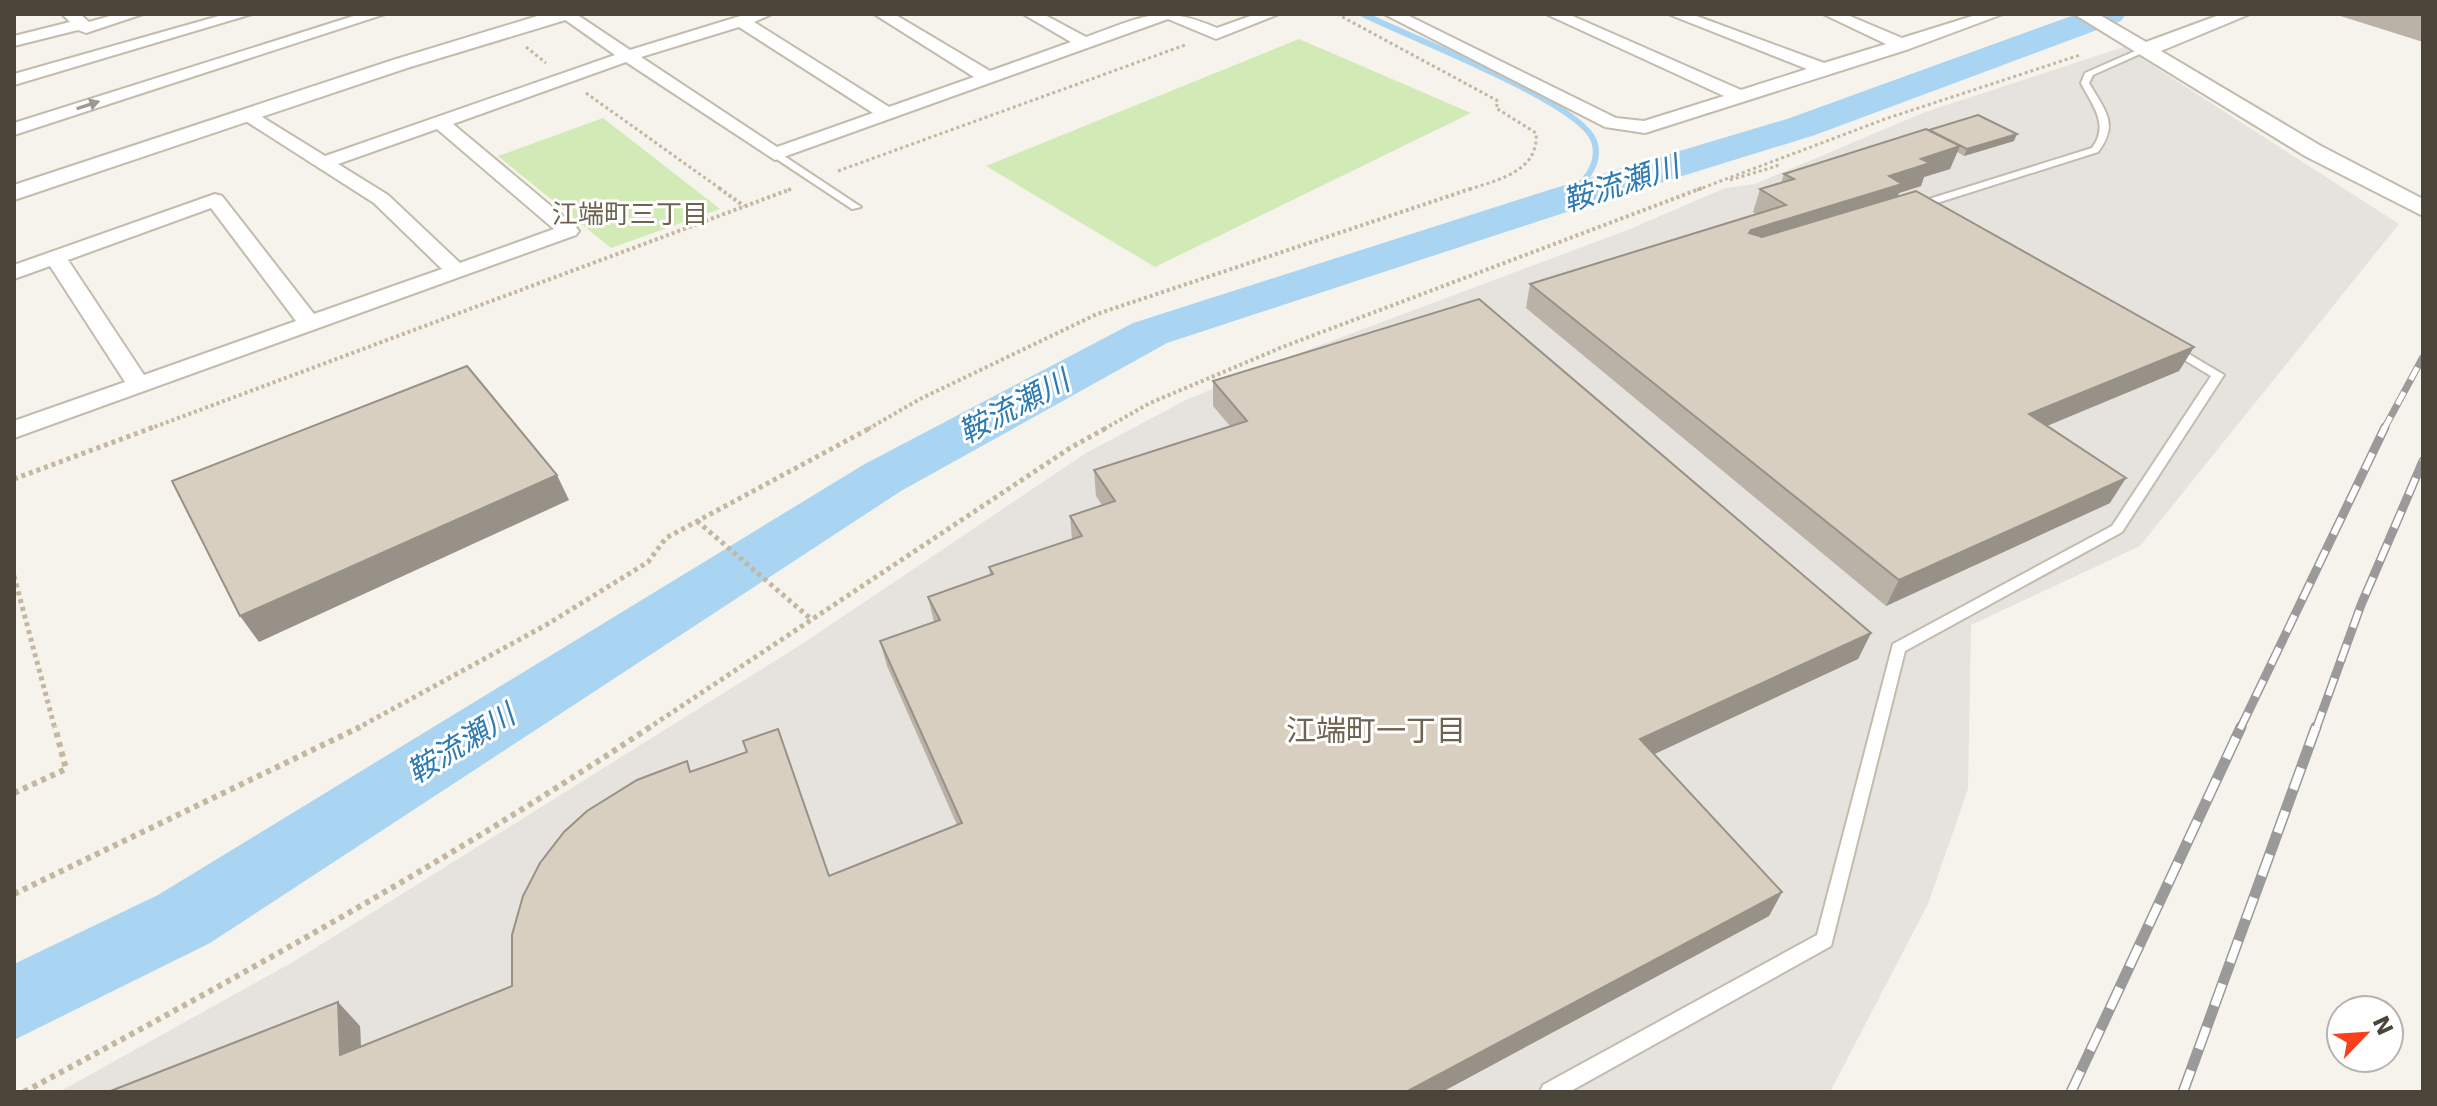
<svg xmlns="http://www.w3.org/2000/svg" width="2437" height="1106" viewBox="0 0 2437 1106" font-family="'DejaVu Sans','Noto Sans JP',sans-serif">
	<rect width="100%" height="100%" fill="#f6f3ec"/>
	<path fill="#e6e2dd" d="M2124,47L2399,224L2140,546L1971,625L1968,789L1928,904L1830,1092H59L293,962L799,646L1086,453L1184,401L1278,361L1630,229L1725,188L1755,184L1925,112Z"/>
	<g fill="#d2eab5">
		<path d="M1299,39L1471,113L1155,267L986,166Z"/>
		<path d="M603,118L720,209L611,248L498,156Z"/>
	</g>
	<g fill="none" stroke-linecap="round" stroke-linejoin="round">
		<path stroke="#a9d4f2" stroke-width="6" d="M1363,14C1406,36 1581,102 1594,141C1601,161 1588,177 1575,190"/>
		<path stroke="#a9d4f2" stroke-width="8" d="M1567,198L1577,188"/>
		<path fill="#a9d4f2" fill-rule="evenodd" d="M2077,14H2126L2121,21L1815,135L1582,207L1167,343L901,491L210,943L14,1040V964L158,895L863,465L1133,323L1552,189L1787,119Z"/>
		<defs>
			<g id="service">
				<path d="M2142,48L2149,50L2093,75L2089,83C2104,110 2120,123 2098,152L1921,208H1913V204L2092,148C2110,124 2092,105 2081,83L2085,73Z"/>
				<path d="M772,152H778L861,207L852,209L772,156Z"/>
				<path d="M2172,344L2224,375L2122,532L1905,651L1831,946L1569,1092H1540L1543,1085L1817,935L1893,644L2112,526L2211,376L2168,350L2166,348Z"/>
			</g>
			<g id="minor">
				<path d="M62,14H80L89,22L117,14H143L86,33L78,30L14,46V36L70,22Z"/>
				<path d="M226,14H252L14,85V74Z"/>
				<path d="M360,14H385L14,135V123Z"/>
				<path d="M557,14H576L630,50L747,14H772L754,22L889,107L974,77L874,14H894L990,71L1071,42L1023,14H1043L1086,37C1140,18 1160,3 1217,28L1256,14H1279L1216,39L1168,19L775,160L626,62L453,124L576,227L579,231L576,235L14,438V421L125,382L50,266L14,279V265L215,194L222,196L314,314L442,269L374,203L238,116L240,112H254L325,156L615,55ZM739,27L873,113L777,147L641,57ZM437,129L554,229L460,263L388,195L338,164ZM211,208L296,321L144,375L68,260Z"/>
				<path d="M1384,14H1405L1616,118L1644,121L1724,96L1546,14H1568L1741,90L1807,69L1668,14H1691L1824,63L1886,44L1823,14H1845L1902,38L1979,14H2003L1909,49L1645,133L1605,127Z"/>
			</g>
			<g id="tertiary">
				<path d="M544,14H575L572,18L407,68L14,200V185L393,60Z"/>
				<path d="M2074,14H2098L2146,42L2222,14H2250L2161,51L2321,146L2423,199V216L2305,156Z"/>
			</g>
		</defs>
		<use href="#service" stroke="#c2bbae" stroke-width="4"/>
		<use href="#minor" stroke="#c2bbae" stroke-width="4"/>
		<use href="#tertiary" stroke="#c2bbae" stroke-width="4"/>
		<g stroke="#c4b79f" stroke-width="3" stroke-dasharray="3 3" stroke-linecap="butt">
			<path d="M1337,14L1498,101L1496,108L1536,133C1539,172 1497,180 1467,190"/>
			<path d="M526,47L546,63"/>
			<path d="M586,93L722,190"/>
			<path d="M838,171L1185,45"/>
			<path d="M1730,180L1777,166V160"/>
			<path d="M788,190L791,189"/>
			<path d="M1697,190L1885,119L2080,55"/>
		</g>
		<g stroke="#c4b79f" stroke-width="4" stroke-dasharray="3 3" stroke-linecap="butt">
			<path d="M719,188L744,206"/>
			<path d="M149,429L791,189"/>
			<path d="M868,429L920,399L1097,314L1473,188"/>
			<path d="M1104,429L1150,403L1285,346L1702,188"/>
		</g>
		<g stroke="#c4b79f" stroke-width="5" stroke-dasharray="4 4" stroke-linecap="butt">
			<path d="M14,479L154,427"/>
			<path d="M697,521L811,619"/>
			<path d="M14,576L55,729"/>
			<path d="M356,729L546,625L648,562L666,538L872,427"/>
			<path d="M647,729L1070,448L1108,427"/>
		</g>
		<g stroke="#c4b79f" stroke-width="6" stroke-dasharray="5 5" stroke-linecap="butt">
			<path d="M14,793L66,769L55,727"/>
			<path d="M14,894L360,727"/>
			<path d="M24,1092C237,978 449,861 650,727"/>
		</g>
		<use href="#service" fill="#fff" fill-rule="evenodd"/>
		<use href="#minor" fill="#fff" fill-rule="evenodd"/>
		<use href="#tertiary" fill="#fff" fill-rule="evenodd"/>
		<defs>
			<path id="rail-far2" d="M2384,429L2423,357"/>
			<g id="rail-far1">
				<path d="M2240,729L2385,427"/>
				<path d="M2316,729L2361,605L2423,461"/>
			</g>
			<g id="rail">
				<path d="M2071,1092L2241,727"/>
				<path d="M2183,1092L2316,727"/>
			</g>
		</defs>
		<use href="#rail-far2" stroke="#9a9a9a" stroke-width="7"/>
		<use href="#rail-far1" stroke="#9a9a9a" stroke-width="9"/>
		<use href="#rail" stroke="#9a9a9a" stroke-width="11"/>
		<use href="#rail-far2" stroke="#fff" stroke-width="5" stroke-dasharray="14" stroke-linecap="butt"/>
		<use href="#rail-far1" stroke="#fff" stroke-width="6" stroke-dasharray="18" stroke-linecap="butt"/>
		<use href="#rail" stroke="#fff" stroke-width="8" stroke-dasharray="23" stroke-linecap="butt"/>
	</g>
	<g fill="#bab2a6">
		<path d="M2334,14H2423V42Z"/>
		<path d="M1929,130L2014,141L1964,156L1957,152L1950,169L1924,177L1921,186L1899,193L1897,197L2194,347L2179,371L2047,426L2110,503L1886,606L1526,308L1530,284L1756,214L1753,212L1760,189L1781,183L1784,174Z"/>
		<path d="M1213,381L1871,633L1858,659L1654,754L1782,892L1769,916L1442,1092H108L360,1026L361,1046L512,986L692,772L830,876L957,825L887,666L880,641L934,622L928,597L990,575L989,567L1072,539L1070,516L1102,505L1096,496L1094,470L1230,426L1213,406Z"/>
	</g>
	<g fill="#979187">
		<path d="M2017,134L2014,141L1964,156L1967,149Z"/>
		<path d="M1960,146L1950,169L1924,177L1921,186L1899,193L1893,207L1744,253L1751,230L1889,176L1921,159Z"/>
		<path d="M2194,347L2179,371L2015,439L2029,414Z"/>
		<path d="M557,475L569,500L259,642L240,616Z"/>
		<path d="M2126,478L2110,503L1886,606L1899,580Z"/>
		<path d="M1871,633L1858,659L1631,765L1640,739Z"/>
		<path d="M1782,892L1769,916L1442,1092H1406Z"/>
		<path d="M338,1002L360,1026L362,1077L340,1055Z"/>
	</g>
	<g fill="#d8cfc1" stroke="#979187" stroke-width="2">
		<path d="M1978,115L2017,134L1967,149L1929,130Z"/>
		<path d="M1926,129L1960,146L1921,159L1930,163L1889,176L1902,184L1751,230L1749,233L1762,237L1916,191L2194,347L2029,414L2126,478L1899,580L1530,284L1786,205L1760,189L1794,179L1784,174Z"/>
		<path d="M1479,299L1871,633L1640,739L1782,892L1406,1092H108L338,1002L340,1055L512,986V935L523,896L540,863L564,832L587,811L637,780L687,761L690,772L747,752L743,741L778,729L829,876L962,823L880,641L940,620L928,597L993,574L989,567L1082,536L1070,516L1115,501L1094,470L1247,421L1213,381Z"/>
		<path d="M467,366L557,475L240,616L172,481Z"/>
	</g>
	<defs><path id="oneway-solid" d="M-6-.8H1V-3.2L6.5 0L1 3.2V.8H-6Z" transform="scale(2)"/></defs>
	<use fill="#9c9892" href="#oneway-solid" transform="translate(88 105) rotate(-18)"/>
	<g text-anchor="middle" stroke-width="6" stroke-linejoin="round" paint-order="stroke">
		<g font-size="26" fill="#6e6250" stroke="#fff">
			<text x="630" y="223">江端町三丁目</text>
		</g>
		<g font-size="30" font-style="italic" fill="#2e7ab2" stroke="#fff">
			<text transform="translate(1621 184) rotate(-18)" y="10">鞍流瀬川</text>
			<text transform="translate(1014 407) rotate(-28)" y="10">鞍流瀬川</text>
			<text transform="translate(461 744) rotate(-32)" y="10">鞍流瀬川</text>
		</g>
		<g font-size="30" fill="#6e6250" stroke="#fff">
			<text x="1376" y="741">江端町一丁目</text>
		</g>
	</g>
	<rect width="2437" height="1106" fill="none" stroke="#4b4439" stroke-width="32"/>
	<g transform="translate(2365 1034) rotate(65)"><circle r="38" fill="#ffffff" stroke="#b7b4b0" stroke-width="2"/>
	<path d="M0-6L14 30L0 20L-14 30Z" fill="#fc3f1d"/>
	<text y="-12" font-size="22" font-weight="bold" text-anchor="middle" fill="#4b4439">N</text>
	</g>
</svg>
